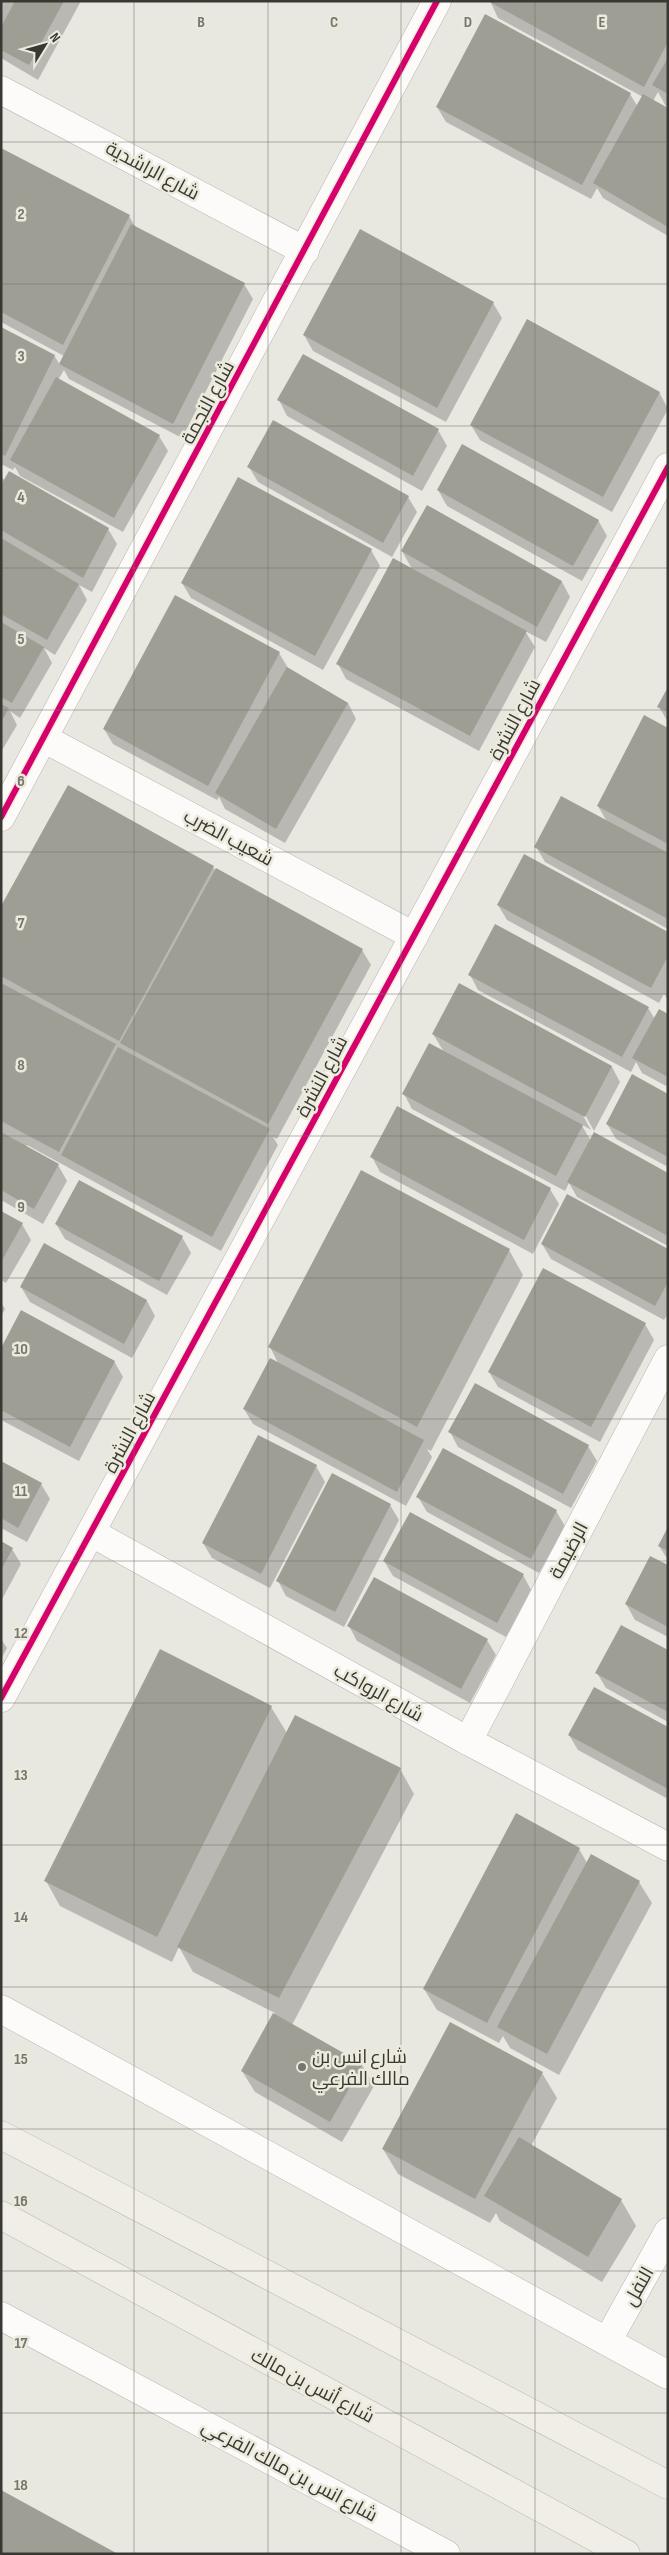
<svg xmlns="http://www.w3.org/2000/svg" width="669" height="2555" viewBox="0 0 669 2555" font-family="'Sofia Sans Condensed',Cairo,sans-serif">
	<rect width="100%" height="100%" fill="#e8e7e0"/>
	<g fill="#0003" fill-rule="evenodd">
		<path d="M1,1H81L38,80L1,58Z"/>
		<path d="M490,1H668V236L603,198L597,188L591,199L446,122L437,107L630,94L638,107L643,97L498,18ZM658,92L668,110L653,101Z"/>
		<path d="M1,149L129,216L136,228L244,284L253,299L182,438L69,379L64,370L58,380L159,436L168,451L123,532L20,476L15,467L13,470L1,464V329L54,355L60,365L64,356L1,322Z"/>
		<path d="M493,303L502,318L446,422L313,351L304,335Z"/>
		<path d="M303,355L438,430L447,446L422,491L287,416L279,400Z"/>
		<path d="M659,392L668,409L612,512L480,440L471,425Z"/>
		<path d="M249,467L408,497L417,512L392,557L258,482Z"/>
		<path d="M1,476L5,481L108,529L117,544L92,592L79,585L87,600L55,655L44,648L52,663L20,718L10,711L17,725L1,752Z"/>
		<path d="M438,490L598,520L607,536L582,581L447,506Z"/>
		<path d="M371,550L380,566L323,670L191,598L182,583Z"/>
		<path d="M402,551L562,582L570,597L546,642L525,631L535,647L479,751L346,679L338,664L413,571Z"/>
		<path d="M279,653L288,668L348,703L356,719L285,843L225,809L219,797L217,800L113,744L104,729Z"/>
		<path d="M668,690V722L659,707Z"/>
		<path d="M668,729V929L545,862L536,847L607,822L598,806Z"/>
		<path d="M68,787L213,867L216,871L362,950L371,965L277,1139L273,1137L278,1145L221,1251L27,1145L26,1147L58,1165L67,1181L43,1224L1,1200V909Z"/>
		<path d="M498,905L668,933V1000L664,994L659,1003L507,920Z"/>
		<path d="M470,975L648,1008L655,1019L668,1015V1087L642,1073L636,1062L631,1072L478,990Z"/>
		<path d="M460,985L612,1067L620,1082L594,1131L583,1111L581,1112L591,1130L581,1124L591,1141L668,1174V1246L577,1197L569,1183L565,1191L412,1109L404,1094L444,1052L433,1034Z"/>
		<path d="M668,1095V1167L616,1139L607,1124Z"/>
		<path d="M372,1157L550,1189L559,1204L533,1254L380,1172Z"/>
		<path d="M1,1213L22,1224L31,1240L6,1283L1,1280Z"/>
		<path d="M56,1224L182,1237L191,1253L167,1295L65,1239Z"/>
		<path d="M542,1244L668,1251V1314L664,1320L551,1259Z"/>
		<path d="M509,1250L523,1275L431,1451L427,1449L432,1457L406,1506L253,1424L244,1409L279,1365L270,1347Z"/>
		<path d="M21,1287L147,1301L155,1316L132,1358L30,1302Z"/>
		<path d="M1,1302L5,1309L1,1316Z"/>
		<path d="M645,1324L654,1340L600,1442L498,1387L489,1372Z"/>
		<path d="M1,1350L114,1361L123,1377L79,1461L1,1420Z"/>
		<path d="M450,1432L588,1446L597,1461L571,1508L458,1447Z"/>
		<path d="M1,1462L41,1484L50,1499L27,1542L1,1528Z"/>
		<path d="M316,1466L325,1482L270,1588L212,1558L203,1543Z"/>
		<path d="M418,1497L556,1511L565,1526L539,1573L427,1512Z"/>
		<path d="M390,1505L399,1520L344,1627L286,1596L278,1581Z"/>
		<path d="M668,1530V1560L659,1546Z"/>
		<path d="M1,1543L12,1549L21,1564L1,1601Z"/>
		<path d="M384,1561L523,1575L531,1590L506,1637L393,1576Z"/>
		<path d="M668,1567V1637L635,1620L626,1604Z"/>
		<path d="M349,1626L487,1640L496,1655L470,1703L357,1641Z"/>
		<path d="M1,1639L7,1648L1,1659Z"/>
		<path d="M668,1652V1722L606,1688L597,1673Z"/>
		<path d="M271,1707L287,1733L400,1769L414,1794L292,2025L362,2065L374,2086L342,2142L255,2092L242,2071L275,2013L193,1972L179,1947L172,1962L60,1906L46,1881Z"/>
		<path d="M668,1728V1799L578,1750L569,1735Z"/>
		<path d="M579,1849L587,1863L639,1882L652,1903L559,2075L510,2048L503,2036L499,2043L437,2010L424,1989Z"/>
		<path d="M542,2073L557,2098L531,2146L621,2200L636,2226L602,2282L500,2221L496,2213L490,2223L398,2174L383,2149Z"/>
	</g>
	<g fill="#9f9e95">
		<path d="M15,1H64L29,65L1,50V27Z"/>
		<path d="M488,1H668V42L644,87Z"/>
		<path d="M485,14L631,93L582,185L436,107Z"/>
		<path d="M668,58V94L652,85Z"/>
		<path d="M643,94L668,108V227L593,183Z"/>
		<path d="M1,148L130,215L63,345L1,312Z"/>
		<path d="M131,224L245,283L173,424L59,364Z"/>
		<path d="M360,229L494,302L437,408L303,335Z"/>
		<path d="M527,319L660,392L603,497L470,425Z"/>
		<path d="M1,327L55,355L5,456L1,454Z"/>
		<path d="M303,354L439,429L413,476L277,400Z"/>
		<path d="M56,377L160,435L114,518L10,460Z"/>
		<path d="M273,420L409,496L383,543L247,467Z"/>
		<path d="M462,444L599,520L573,566L437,490Z"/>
		<path d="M9,471L109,528L83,578L1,530V485Z"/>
		<path d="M238,477L372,549L315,656L181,583Z"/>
		<path d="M427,505L562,581L537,627L401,551Z"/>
		<path d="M1,538L79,584L47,640L1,614Z"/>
		<path d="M393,558L527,631L470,736L336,664Z"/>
		<path d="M175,595L280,652L208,786L103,729Z"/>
		<path d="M1,622L44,647L12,703L1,697Z"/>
		<path d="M287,667L348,703L276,829L215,793Z"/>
		<path d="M668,687V712L657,707Z"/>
		<path d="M1,704L9,708L1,722Z"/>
		<path d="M644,715L668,728V844L597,806Z"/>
		<path d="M68,785L214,866L119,1041L1,976V906Z"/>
		<path d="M561,796L668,853V919L534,847Z"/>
		<path d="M524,854L668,932V956L651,988L497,905Z"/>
		<path d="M216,868L363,949L268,1124L120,1043Z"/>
		<path d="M495,924L649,1007L622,1057L468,975Z"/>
		<path d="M1,983L116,1044L59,1152L1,1121Z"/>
		<path d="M459,983L612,1066L585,1117L432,1034Z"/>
		<path d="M659,1009L668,1014V1077L632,1058Z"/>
		<path d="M429,1043L583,1125L556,1176L402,1094Z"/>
		<path d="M118,1047L270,1129L212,1237L61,1155Z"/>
		<path d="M632,1074L668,1094V1157L606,1124Z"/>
		<path d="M397,1106L551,1188L524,1240L370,1157Z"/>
		<path d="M1,1132L59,1164L34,1209L1,1190Z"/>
		<path d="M594,1132L668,1173V1236L567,1182Z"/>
		<path d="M361,1170L510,1249L417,1427L268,1347Z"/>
		<path d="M79,1180L183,1236L159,1281L55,1224Z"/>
		<path d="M567,1194L668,1249V1282L655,1306L541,1244Z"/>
		<path d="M1,1211L23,1223L1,1262Z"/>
		<path d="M44,1243L147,1300L124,1344L20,1287Z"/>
		<path d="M543,1268L646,1323L591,1427L488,1372Z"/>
		<path d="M21,1310L115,1361L70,1447L1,1410V1348Z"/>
		<path d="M270,1358L424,1440L397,1492L243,1409Z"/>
		<path d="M475,1383L589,1445L563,1494L448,1432Z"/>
		<path d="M258,1435L317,1465L261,1574L202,1543Z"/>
		<path d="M443,1448L557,1510L531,1559L416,1497Z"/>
		<path d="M1,1461L42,1483L18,1528L1,1518Z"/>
		<path d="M332,1473L391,1504L335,1612L276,1581Z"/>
		<path d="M410,1512L524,1574L497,1623L383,1561Z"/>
		<path d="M668,1527V1551L658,1546Z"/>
		<path d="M1,1541L13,1548L1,1570Z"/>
		<path d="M650,1556L668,1565V1627L625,1604Z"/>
		<path d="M374,1577L488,1639L461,1689L347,1626Z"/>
		<path d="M621,1625L668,1650V1712L595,1673Z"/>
		<path d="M160,1649L272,1706L157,1937L44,1881Z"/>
		<path d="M594,1687L668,1727V1789L568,1735Z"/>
		<path d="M295,1715L401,1768L279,1998L177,1947Z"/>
		<path d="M516,1813L580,1848L487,2023L423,1989Z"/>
		<path d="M591,1854L640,1881L547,2054L497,2027Z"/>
		<path d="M273,2013L363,2064L330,2122L241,2071Z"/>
		<path d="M450,2022L543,2072L475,2199L382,2149Z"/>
		<path d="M519,2137L622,2199L588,2257L484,2196Z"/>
		<path d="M1,2490L118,2554H1Z"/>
	</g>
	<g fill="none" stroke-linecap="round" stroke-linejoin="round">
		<defs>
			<g id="minor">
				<path d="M1,90L305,251"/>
				<path d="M43,738L414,936"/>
				<path d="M1,817L437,1"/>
				<path d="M92,1533L468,1741L668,1847"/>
				<path d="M1,1698L668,467"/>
				<path d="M468,1741L668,1359"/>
				<path d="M1,2009L668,2375"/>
				<path d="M1,2316L446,2554"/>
				<path d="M608,2340L668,2232"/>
			</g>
			<g id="major">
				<path d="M1,2135L668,2485"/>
				<path d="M1,2215L626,2554"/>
			</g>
		</defs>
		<use href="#minor" stroke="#b7b6b1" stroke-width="29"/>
		<use href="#major" stroke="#b8b6a7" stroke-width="29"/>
		<use href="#minor" stroke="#fcfbfa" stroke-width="28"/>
		<use href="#major" stroke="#f0eee6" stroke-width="28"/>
		<defs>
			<g id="cycleway">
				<path d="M1,817L437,1"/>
				<path d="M1,1698L668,467"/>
			</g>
		</defs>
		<use href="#cycleway" stroke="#eceadc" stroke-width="9"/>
		<use href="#cycleway" stroke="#d6006c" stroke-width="6"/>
	</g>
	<path fill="none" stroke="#76756f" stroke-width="1" stroke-opacity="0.55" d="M134,1V2554M268,1V2554M401,1V2554M535,1V2554M1,142H668M1,284H668M1,426H668M1,568H668M1,710H668M1,852H668M1,994H668M1,1136H668M1,1278H668M1,1419H668M1,1561H668M1,1703H668M1,1845H668M1,1987H668M1,2129H668M1,2271H668M1,2413H668"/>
	<circle fill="#76756f" stroke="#eceadc" stroke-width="2" cx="302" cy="2067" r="5"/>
	<g text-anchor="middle" stroke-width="5" stroke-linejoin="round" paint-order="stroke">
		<g font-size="19" fill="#393832" stroke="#eceadc">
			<text transform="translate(153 170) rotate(28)" y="7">شارع الراشدية</text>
			<text transform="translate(207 402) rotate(-62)" y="7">شارع النجمة</text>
			<text transform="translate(514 719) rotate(-62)" y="7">شارع النشرة</text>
			<text transform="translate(229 837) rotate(28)" y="7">شعيب الضرب</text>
			<text transform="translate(321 1076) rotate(-62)" y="7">شارع النشرة</text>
			<text transform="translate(129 1432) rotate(-62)" y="7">شارع النشرة</text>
			<text transform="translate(568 1550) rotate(-62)" y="7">الرضيمة</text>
			<text transform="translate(379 1692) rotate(29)" y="7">شارع الرواكب</text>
			<text transform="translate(638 2286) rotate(-61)" y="7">النفل</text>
			<text transform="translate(313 2385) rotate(28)" y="7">شارع أنس بن مالك</text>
			<text transform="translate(290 2470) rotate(28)" y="7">شارع انس بن مالك الفرعي</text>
		</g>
		<g font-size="19" fill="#393832" stroke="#eceadc" text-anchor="start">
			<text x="312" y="2063">شارع انس بن<tspan x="312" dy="22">مالك الفرعي</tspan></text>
		</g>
	</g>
	<g font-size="16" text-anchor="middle" font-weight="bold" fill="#76756f" stroke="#eceadc" stroke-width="5" stroke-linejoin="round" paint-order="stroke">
		<text x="201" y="27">B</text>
		<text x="334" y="27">C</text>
		<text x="468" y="27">D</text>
		<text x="602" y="27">E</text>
		<text x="21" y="219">2</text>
		<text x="21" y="361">3</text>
		<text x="21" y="502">4</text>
		<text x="21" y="644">5</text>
		<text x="21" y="786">6</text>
		<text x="21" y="928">7</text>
		<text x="21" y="1070">8</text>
		<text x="21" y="1212">9</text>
		<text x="21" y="1354">10</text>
		<text x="21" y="1496">11</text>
		<text x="21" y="1638">12</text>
		<text x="21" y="1780">13</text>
		<text x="21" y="1922">14</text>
		<text x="21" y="2064">15</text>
		<text x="21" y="2206">16</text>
		<text x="21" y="2348">17</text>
		<text x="21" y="2490">18</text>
	</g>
	<rect width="669" height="2555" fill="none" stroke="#393832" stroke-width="5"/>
	<g transform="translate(45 45) rotate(53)" stroke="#eceadc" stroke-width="4" paint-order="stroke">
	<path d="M0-4L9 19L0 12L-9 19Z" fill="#393832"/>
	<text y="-8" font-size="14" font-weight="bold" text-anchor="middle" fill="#393832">N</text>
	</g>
</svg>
